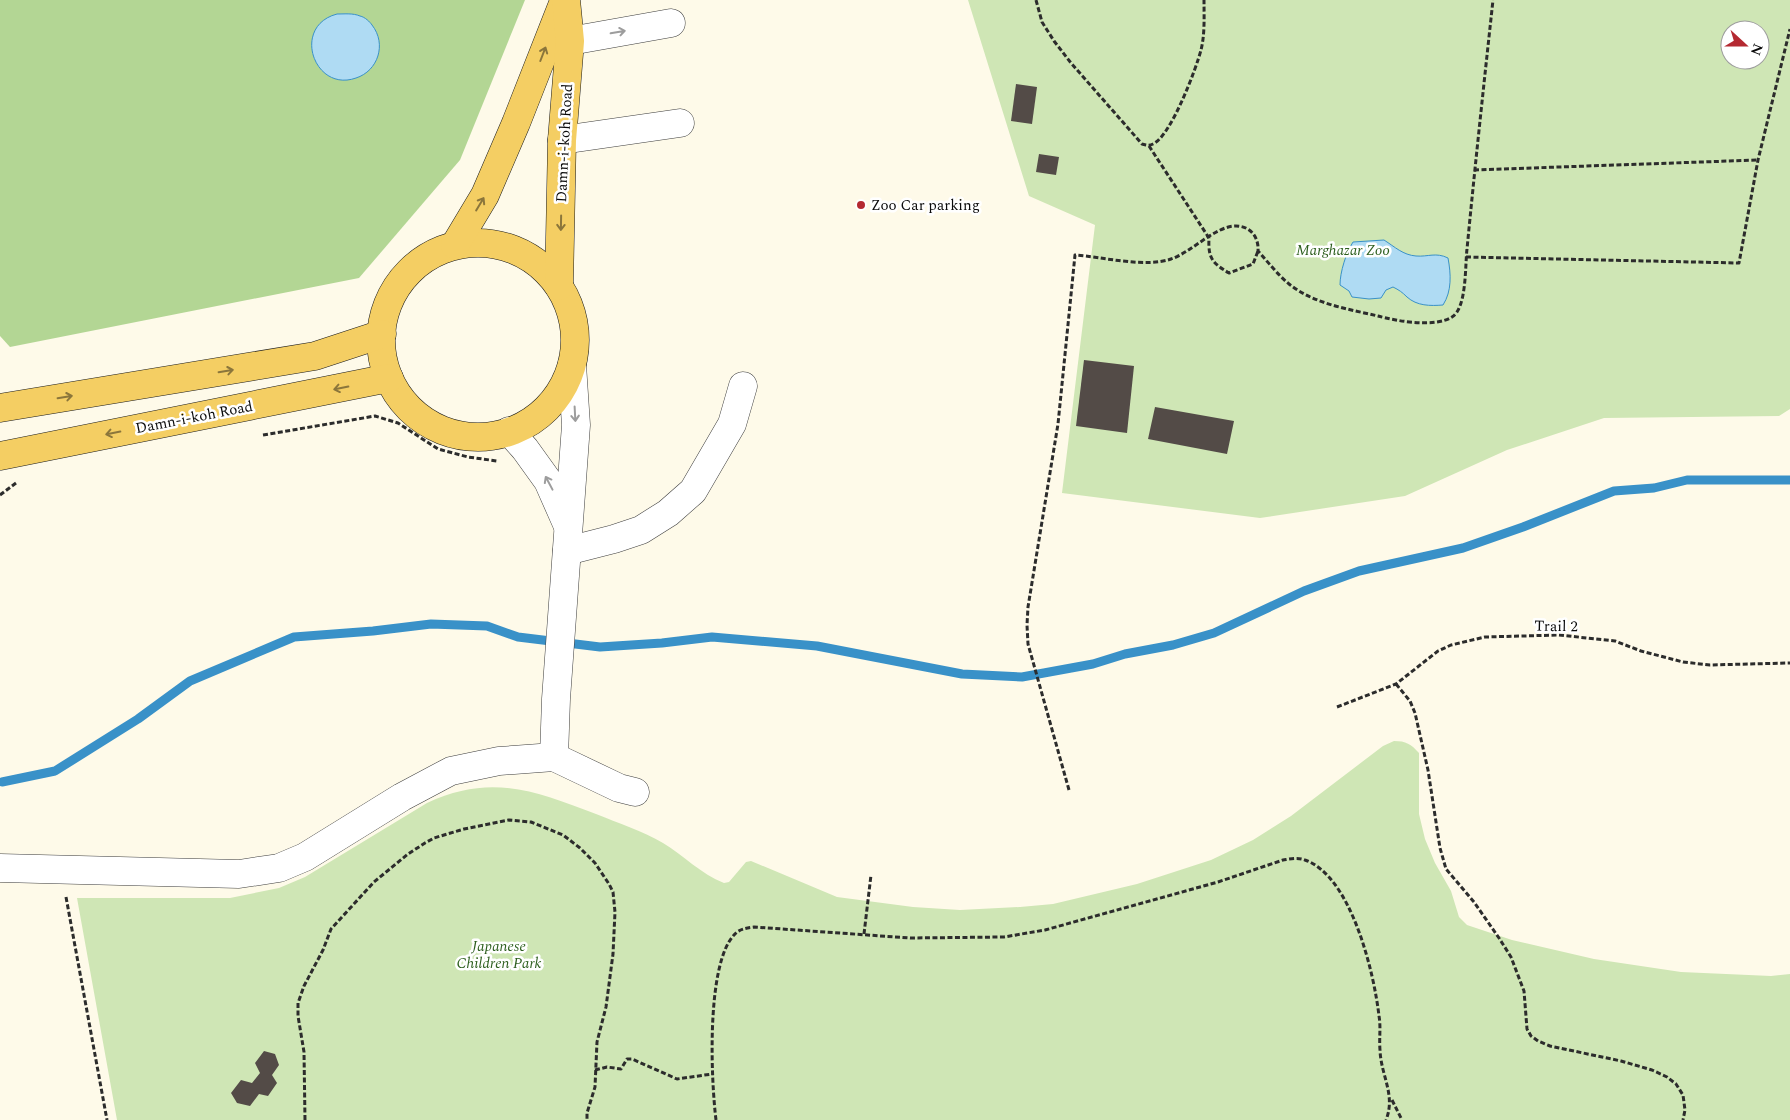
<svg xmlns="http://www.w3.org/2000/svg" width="1790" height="1120" viewBox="0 0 1790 1120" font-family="Spectral,serif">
	<rect width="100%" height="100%" fill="#fefae9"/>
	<g fill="#cfe6b5" fill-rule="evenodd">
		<path d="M968,0H1790V409L1779,416L1604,418L1507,450L1405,496L1260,518L1062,493L1095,225L1029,196ZM1730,30H1760V60H1730Z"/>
		<path d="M1394,741C1406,741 1411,744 1419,753V814L1425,839L1435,863L1451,891L1459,917L1467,925L1512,940L1594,959L1681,972L1771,976L1790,974V1120H117L77,898H230L279,888L305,877L427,803C491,773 535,791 596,814C618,823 643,831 663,843C683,855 701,874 724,883L729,882L746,862L751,861L837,897L913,907L960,910L1020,907L1053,904L1137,884L1211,860L1253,840L1291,816L1383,746Z"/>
	</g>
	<path fill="#b3d694" d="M0,0H525L460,160L359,278L10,347L0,336Z"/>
	<g fill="#afdbf3" stroke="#3991c8">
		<path d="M337,14C345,14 353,13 360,16C365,17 370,22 372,25C387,44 378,71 356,78C314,93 291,26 337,14Z"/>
		<path d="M1384,240C1395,247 1403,255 1416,256C1428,257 1436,252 1448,258C1451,274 1452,291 1443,305C1430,306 1417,306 1407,297C1402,292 1399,290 1393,287L1386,290L1381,298L1369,299L1352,297L1349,291L1340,285C1340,272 1346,253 1353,242Z"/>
	</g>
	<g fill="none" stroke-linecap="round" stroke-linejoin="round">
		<path stroke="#3991c8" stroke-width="9" d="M2,782L55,771L138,719L190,681L294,637L373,631L431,624L487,626L518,637L600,647L662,643L712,637L817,646L962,674L1022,677L1093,664L1125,654L1173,645L1214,633L1304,591L1359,571L1463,548L1523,527L1614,491L1654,488L1687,480H1790"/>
	</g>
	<g fill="#534b47">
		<path d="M1016,84L1037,87L1032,124L1011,121Z"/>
		<path d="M1039,154L1059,157L1056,175L1036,172Z"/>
		<path d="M1084,360L1134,366L1127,433L1076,426Z"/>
		<path d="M1155,407L1234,421L1227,454L1148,439Z"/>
		<path d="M264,1051L275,1054L279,1065L272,1075L277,1083L268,1096L259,1094L250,1106L237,1103L231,1093L241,1080L252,1083L260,1073L255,1063Z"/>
	</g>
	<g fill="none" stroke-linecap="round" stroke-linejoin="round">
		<defs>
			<g id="minor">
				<path d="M570,41L671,23"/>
				<path d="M562,140L680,123"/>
				<path d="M572,365L576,425L556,699L554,757L619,788L635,792"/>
				<path d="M509,431L525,449L548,481L567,524"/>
				<path d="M567,551L614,539L641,530L668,513L693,491L732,424L743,386"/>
				<path d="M0,868L239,874L279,868L305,857L402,797L451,771L499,761L554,757"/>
			</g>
			<g id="major">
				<circle cx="478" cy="340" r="97"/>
				<path d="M455,245L485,195L516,123L564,1"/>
				<path d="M559,286L562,140L570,41L566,0"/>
				<path d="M0,408L315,356L382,334"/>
				<path d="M0,456L389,378"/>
			</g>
		</defs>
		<use href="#minor" stroke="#3d3d3d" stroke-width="29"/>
		<use href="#major" stroke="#1b1b1b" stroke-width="29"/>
		<g stroke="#2c2c2c" stroke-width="3" stroke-dasharray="5 2.5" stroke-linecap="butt">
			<path d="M1036,0L1042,22L1054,41L1071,63L1142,144C1146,145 1149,146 1153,144C1171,136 1196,69 1201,50C1205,34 1204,16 1204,0"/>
			<path d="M1149,146L1209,238C1208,258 1212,263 1229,273L1253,264L1258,251"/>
			<path d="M1474,170L1758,160"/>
			<path d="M1466,257L1739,263L1758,160L1790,29"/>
			<path d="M263,435L375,416L398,423L438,449L468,457L497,461"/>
			<path d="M0,495L16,483"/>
			<path d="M1396,684L1410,701L1415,713L1428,770L1440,848L1446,869L1474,902L1499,938L1511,957L1524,991L1527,1029L1531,1036L1538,1041L1550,1046L1621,1061L1652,1070L1667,1077L1676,1084L1683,1095L1685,1110L1683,1120"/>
			<path d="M1337,707L1396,684L1438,651L1451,645L1485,637L1559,635L1615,641L1641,651L1683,662L1710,665L1790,663"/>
			<path d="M1069,790L1028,644L1027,625L1028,607L1058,424L1075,255C1103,257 1145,268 1171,259C1192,252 1215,226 1236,226C1251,226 1259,238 1258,251C1268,262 1278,275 1289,284C1314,304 1348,309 1378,316C1396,321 1435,328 1452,317C1467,308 1465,265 1467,249C1475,166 1484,83 1493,0"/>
			<path d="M66,897L107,1120"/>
			<path d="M864,934L871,875"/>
			<path d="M595,1070L607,1067L621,1069L627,1059H632L677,1079L712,1074"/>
			<path d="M1392,1100L1402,1120"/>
			<path d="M305,1120L304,1052L298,1016V1003L304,986L323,950L331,929L374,882L408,854L425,843L434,838L464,829L509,820L531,822L563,835L580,848L595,863L609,884L613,892L615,912L613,954L606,1007L597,1042L595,1087L587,1113V1120"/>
			<path d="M716,1120C711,1080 706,965 734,935C739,929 746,928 754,927L910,938L1004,937L1045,930L1218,882L1283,860C1290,859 1298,857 1305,860C1351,876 1374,972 1379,1016C1381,1027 1379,1038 1380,1050C1381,1076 1396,1095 1386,1120"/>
		</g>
		<use href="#minor" stroke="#fff" stroke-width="28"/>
		<use href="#major" stroke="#f4ce63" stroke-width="28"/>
	</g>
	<defs><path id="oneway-shaft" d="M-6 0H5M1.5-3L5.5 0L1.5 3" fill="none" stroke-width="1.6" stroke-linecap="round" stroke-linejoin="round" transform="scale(1.25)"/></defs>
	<g stroke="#9d9d9d">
		<use href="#oneway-shaft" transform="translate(618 32) rotate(-10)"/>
		<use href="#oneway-shaft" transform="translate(575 414) rotate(87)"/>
		<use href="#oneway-shaft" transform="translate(549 483) rotate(-118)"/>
	</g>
	<g stroke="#8b763b">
		<use href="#oneway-shaft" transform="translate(543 54) rotate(-69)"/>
		<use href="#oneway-shaft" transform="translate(480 204) rotate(-59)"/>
		<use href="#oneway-shaft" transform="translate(561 223) rotate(91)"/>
		<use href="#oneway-shaft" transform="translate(226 371) rotate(-9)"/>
		<use href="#oneway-shaft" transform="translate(341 388) rotate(169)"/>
		<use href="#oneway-shaft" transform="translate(65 397) rotate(-9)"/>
		<use href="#oneway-shaft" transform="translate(113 433) rotate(169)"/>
	</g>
	<circle fill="#b42931" stroke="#fff" stroke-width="2" cx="861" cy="205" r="5"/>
	<g text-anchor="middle" stroke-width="5" stroke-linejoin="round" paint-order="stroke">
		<g font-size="15" fill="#0a0a0a" stroke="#fff">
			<text transform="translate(564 143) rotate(-87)" y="5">Damn-i-koh Road</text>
			<text transform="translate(194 417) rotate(-11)" y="5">Damn-i-koh Road</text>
			<text transform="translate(1556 626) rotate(1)" y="5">Trail 2</text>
		</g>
		<g font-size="15" fill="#0a0a0a" stroke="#fff" text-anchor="start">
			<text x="871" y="210">Zoo Car parking</text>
		</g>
		<g font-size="15" font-style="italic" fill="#2d5f1e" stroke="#fff">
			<text x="1343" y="255">Marghazar Zoo</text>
			<text x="499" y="951">Japanese<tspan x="499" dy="17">Children Park</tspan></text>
		</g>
	</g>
	<g transform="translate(1745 45) rotate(111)"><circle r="24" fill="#ffffff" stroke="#9d9d9d"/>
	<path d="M0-4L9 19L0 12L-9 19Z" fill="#b42931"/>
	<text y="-8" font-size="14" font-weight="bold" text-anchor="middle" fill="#0a0a0a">N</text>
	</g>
</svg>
